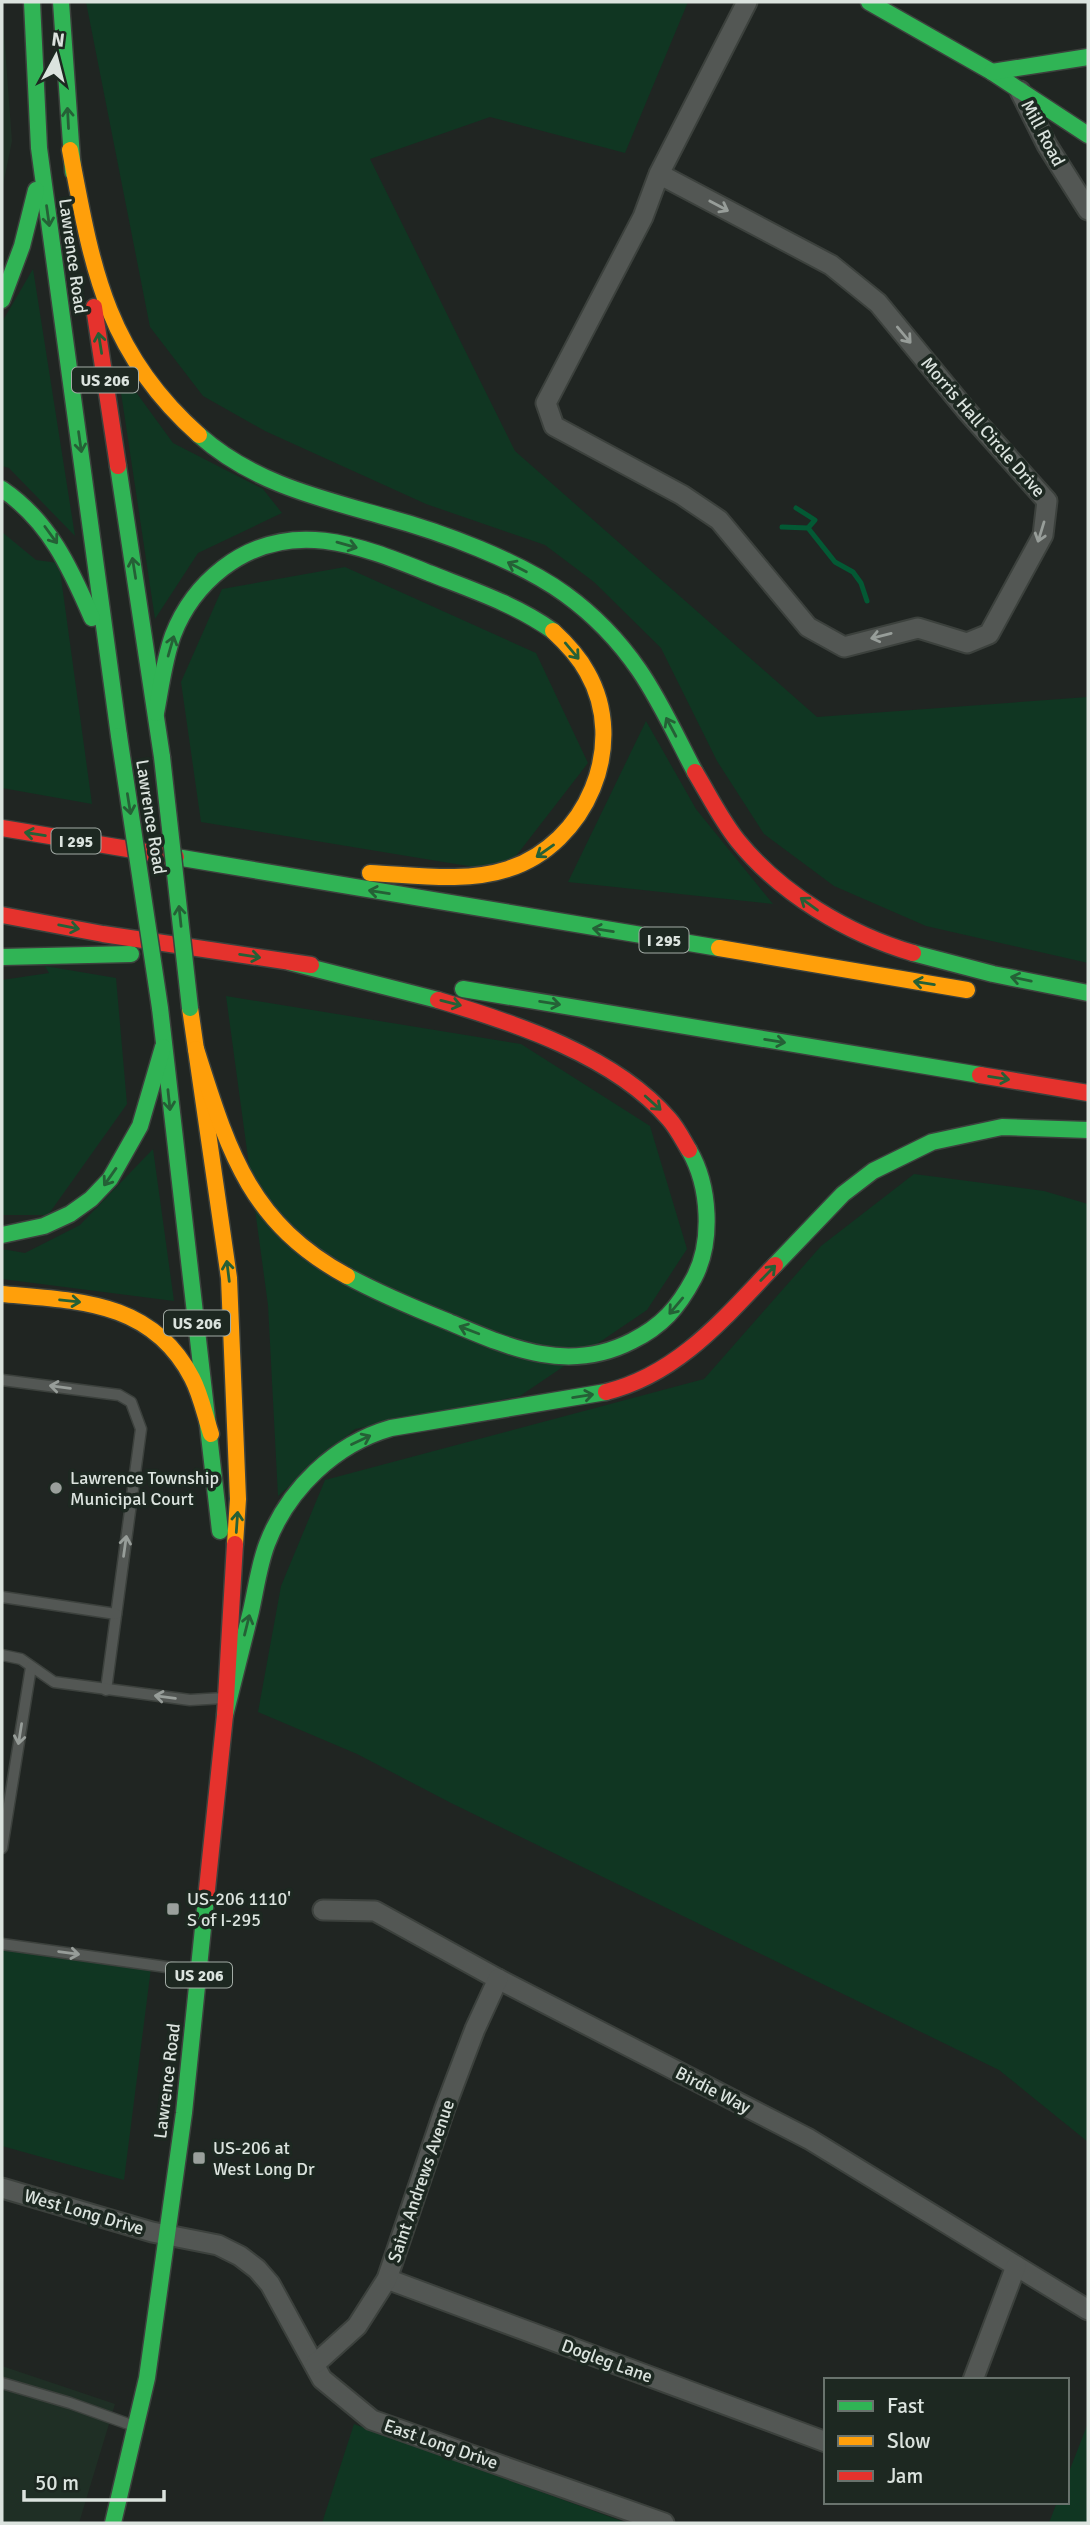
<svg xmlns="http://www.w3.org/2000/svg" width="1090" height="2525" viewBox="0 0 1090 2525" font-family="Signika,sans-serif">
	<rect width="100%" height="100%" fill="#202522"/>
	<g fill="#1f2f25">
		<path d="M2,7L12,141L2,190Z"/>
		<path d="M2,2366L115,2404L79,2523H2Z"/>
	</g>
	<g fill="#103622">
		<path d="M86,2H688L625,153L490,117L370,159L515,451L817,717L1088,697V963L926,926L834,886L764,834L717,761L661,648L594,582L545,545L426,504L265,431L203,396L150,327Z"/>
		<path d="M33,269L75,536L9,468L2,466V322Z"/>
		<path d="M117,366L173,443L263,489L282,513L198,553L155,619Z"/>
		<path d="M2,532L36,560L59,563L92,804L2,788Z"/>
		<path d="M345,567L536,653L588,763L516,856L486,869L201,822L181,682L222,589Z"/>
		<path d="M646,721L696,809L773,904L568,882Z"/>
		<path d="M45,966L116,978L127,1104L48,1215H2V980L49,973Z"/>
		<path d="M226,996L521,1044L650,1126L687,1249L647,1310L520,1396L355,1429L278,1496L268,1305Z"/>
		<path d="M153,1149L174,1301L2,1279V1249L25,1253L80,1225Z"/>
		<path d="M914,1174L1044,1191L1088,1204V2142L999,2070L451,1803L357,1754L258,1712L281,1586L325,1480L704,1379L821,1246Z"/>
		<path d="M2,1950L151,1968L124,2180L2,2146Z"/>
		<path d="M1088,2423V2523H1049L1057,2502H1067V2477Z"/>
		<path d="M354,2424L627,2523H322Z"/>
	</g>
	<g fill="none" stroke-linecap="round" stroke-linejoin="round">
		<g stroke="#035934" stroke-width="5">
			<path d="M796,508L815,520L808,528"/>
			<path d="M782,527L808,528L835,562L853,572L861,583L867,601"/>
		</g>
		<defs>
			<g id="lane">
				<path d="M2,1380L119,1395L131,1402L141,1429L106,1690"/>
				<path d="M2,1597L116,1614"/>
				<path d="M2,1655L21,1659L54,1682L190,1700L224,1698"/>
				<path d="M2,1848L31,1667"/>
				<path d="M2,1944L195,1971"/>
				<path d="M2,2383L70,2403L134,2426"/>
			</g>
			<g id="street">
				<path d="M1020,91L1047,145L1088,210"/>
				<path d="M659,174L831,265L878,303L966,410L1047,501L1043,535L989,634L967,643L918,628L844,647L808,627L719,520L682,495L554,426L546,403L643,217L659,174L747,2"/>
				<path d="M323,1910L375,1911L498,1979L809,2139L1088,2310"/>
				<path d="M2,2188L152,2232L218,2245L240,2256L257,2269L270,2284L322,2379L372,2420L664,2523"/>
				<path d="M387,2279L826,2442"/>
				<path d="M315,2364L357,2326L387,2279L445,2108L475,2029L498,1979"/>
				<path d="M973,2380L1016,2266"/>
			</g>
			<g id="fast">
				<path d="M32,2L39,148L119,736"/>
				<path d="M61,2L73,172"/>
				<path d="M869,2L992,72L1088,135"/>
				<path d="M992,72L1088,57"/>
				<path d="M2,300L22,246L36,190"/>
				<path d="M199,435C253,483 319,498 386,517C442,532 519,561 565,594C594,615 619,641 639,670C661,702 677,738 695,772"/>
				<path d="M118,466L162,757"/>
				<path d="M2,489C49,521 70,567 92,618"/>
				<path d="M156,713C161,687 164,660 173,635C183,609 201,585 223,568C290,517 359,545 429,573C472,590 515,604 553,631"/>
				<path d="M176,857L719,948"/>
				<path d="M913,953L993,974L1088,993"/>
				<path d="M2,957L131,954"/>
				<path d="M289,962L438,1000"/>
				<path d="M463,989L980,1075"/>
				<path d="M160,1008L220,1531"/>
				<path d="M2,1235L44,1226L70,1214L91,1199L110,1179L140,1126L163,1047"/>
				<path d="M775,1265L843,1194L873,1171L932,1142L1002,1127L1088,1130"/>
				<path d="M347,1276C380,1294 414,1308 449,1322C510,1348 568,1374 632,1341C662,1326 678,1308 694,1278C713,1242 710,1186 689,1150"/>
				<path d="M225,1715C234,1680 242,1646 251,1611C256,1589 259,1565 267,1544C288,1489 335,1444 391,1428L606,1392"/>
				<path d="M113,2523L147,2378L184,2113L206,1899"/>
			</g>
			<g id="slow">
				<path d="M70,150C92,266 105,352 199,435"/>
				<path d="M370,873C415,875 465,883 508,869C586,844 629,745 587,672C579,657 566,643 553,631"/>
				<path d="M719,948L967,990"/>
				<path d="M190,1008L229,1278L238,1499L235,1544"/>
				<path d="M196,1049C228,1149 248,1222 347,1276"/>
				<path d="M2,1294C79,1301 152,1301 192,1378C201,1395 205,1416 211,1434"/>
			</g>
			<g id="jam">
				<path d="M94,307L118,466"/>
				<path d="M695,772C709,795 721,820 738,841C781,894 848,934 913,953"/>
				<path d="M2,828L176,857"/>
				<path d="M2,915L103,934L311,965"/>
				<path d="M438,1000C515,1023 615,1056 669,1119C677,1128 683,1140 689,1150"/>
				<path d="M980,1075L1088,1093"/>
				<path d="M606,1392C679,1374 725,1317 775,1265"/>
				<path d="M206,1899L225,1715L235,1544"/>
			</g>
		</defs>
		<use href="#lane" stroke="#3c413d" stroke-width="13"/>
		<use href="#street" stroke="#3c413d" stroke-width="23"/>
		<use href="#fast" stroke="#3c413d" stroke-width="19"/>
		<use href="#slow" stroke="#3c413d" stroke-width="19"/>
		<use href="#jam" stroke="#3c413d" stroke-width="19"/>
		<use href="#lane" stroke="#535754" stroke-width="10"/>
		<use href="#street" stroke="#535754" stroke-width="19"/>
		<use href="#fast" stroke="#30b455" stroke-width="16"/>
		<use href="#slow" stroke="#ff9f0a" stroke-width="16"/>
		<use href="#jam" stroke="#e5322d" stroke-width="16"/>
		<defs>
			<g id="fast-bridge">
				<path d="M119,736L160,1008"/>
				<path d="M162,757L190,1008"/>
			</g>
		</defs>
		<use href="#fast-bridge" stroke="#3c413d" stroke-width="19" stroke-linecap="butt"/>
		<use href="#fast-bridge" stroke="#30b455" stroke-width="16"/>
	</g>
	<defs><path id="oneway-shaft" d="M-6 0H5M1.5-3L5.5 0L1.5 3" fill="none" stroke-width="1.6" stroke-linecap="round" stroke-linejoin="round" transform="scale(1.75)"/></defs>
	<g stroke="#256036">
		<use href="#oneway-shaft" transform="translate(68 118) rotate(-93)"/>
		<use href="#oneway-shaft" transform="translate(48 216) rotate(82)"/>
		<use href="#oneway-shaft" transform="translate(100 343) rotate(-99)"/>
		<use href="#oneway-shaft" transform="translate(80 442) rotate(82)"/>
		<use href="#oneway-shaft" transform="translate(51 535) rotate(54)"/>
		<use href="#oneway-shaft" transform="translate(347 545) rotate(16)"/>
		<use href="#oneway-shaft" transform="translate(517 567) rotate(-153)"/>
		<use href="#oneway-shaft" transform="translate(134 568) rotate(-99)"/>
		<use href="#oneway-shaft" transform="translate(171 646) rotate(-74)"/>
		<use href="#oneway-shaft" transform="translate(572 651) rotate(50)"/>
		<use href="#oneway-shaft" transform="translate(671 727) rotate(-118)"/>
		<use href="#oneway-shaft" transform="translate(129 804) rotate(81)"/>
		<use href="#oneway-shaft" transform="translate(35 834) rotate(-171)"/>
		<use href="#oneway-shaft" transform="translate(545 851) rotate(145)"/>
		<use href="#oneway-shaft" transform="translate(379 892) rotate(-171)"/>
		<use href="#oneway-shaft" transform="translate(809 904) rotate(-144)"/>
		<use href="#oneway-shaft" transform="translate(180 916) rotate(-96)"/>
		<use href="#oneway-shaft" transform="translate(69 927) rotate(11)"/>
		<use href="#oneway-shaft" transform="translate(603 930) rotate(-171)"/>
		<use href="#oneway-shaft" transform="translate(250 956) rotate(9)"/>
		<use href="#oneway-shaft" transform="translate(1021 979) rotate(-168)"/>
		<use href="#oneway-shaft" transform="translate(924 983) rotate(-171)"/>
		<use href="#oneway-shaft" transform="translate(451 1003) rotate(14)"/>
		<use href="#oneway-shaft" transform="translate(550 1003) rotate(9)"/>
		<use href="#oneway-shaft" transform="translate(775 1041) rotate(9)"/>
		<use href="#oneway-shaft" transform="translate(999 1078) rotate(9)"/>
		<use href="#oneway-shaft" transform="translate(169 1100) rotate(84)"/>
		<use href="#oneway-shaft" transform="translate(653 1103) rotate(42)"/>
		<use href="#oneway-shaft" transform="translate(110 1177) rotate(125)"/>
		<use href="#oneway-shaft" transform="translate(228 1271) rotate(-97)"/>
		<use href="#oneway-shaft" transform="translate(768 1273) rotate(-46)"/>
		<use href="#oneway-shaft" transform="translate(70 1301) rotate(6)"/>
		<use href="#oneway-shaft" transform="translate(676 1306) rotate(130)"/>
		<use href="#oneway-shaft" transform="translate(469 1330) rotate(-159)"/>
		<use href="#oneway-shaft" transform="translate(583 1396) rotate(-9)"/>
		<use href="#oneway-shaft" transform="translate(361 1440) rotate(-25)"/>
		<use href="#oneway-shaft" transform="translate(237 1522) rotate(-86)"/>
		<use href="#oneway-shaft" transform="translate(247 1625) rotate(-76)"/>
	</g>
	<g stroke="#979d99">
		<use href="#oneway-shaft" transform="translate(719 206) rotate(28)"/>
		<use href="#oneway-shaft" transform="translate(904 335) rotate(50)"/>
		<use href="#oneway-shaft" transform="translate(1041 532) rotate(107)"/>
		<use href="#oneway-shaft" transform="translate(881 636) rotate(166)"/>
		<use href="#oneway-shaft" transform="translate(60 1387) rotate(-173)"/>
		<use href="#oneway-shaft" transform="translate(125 1546) rotate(-82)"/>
		<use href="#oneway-shaft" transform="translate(165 1697) rotate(-173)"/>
		<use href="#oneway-shaft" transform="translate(20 1734) rotate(99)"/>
		<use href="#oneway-shaft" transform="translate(69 1953) rotate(8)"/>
	</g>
	<g fill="#9aa09c" stroke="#1d2821" stroke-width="2.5">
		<circle cx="56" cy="1488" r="7"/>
		<rect x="166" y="1902" width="14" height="14" rx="3.5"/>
		<rect x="192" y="2151" width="14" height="14" rx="3.5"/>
	</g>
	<g text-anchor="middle" stroke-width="7" stroke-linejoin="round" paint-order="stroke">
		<g fill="#1d2821" stroke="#a2aba5" stroke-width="2">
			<rect x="72" y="367.5" width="66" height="25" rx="5"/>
			<rect x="51.5" y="828.5" width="49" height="25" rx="5"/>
			<rect x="639.5" y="927.5" width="49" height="25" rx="5"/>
			<rect x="164" y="1310.5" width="66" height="25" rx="5"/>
			<rect x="166" y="1962.5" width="66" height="25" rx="5"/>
		</g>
		<g font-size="16" font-weight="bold" fill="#dbe3de">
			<text x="105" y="386">US 206</text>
			<text x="76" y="847">I 295</text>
			<text x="664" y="946">I 295</text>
			<text x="197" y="1329">US 206</text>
			<text x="199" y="1981">US 206</text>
		</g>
		<g font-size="18" fill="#dbe3de" stroke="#1d2821">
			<text transform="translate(1043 133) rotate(62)" y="6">Mill Road</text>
			<text transform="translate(73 256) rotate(82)" y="6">Lawrence Road</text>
			<text transform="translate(983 427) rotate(49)" y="6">Morris Hall Circle Drive</text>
			<text transform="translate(151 817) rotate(81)" y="6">Lawrence Road</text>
			<text transform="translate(167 2081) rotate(-83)" y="6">Lawrence Road</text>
			<text transform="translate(713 2090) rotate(27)" y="6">Birdie Way</text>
			<text transform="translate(421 2181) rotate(-71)" y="6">Saint Andrews Avenue</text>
			<text transform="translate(84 2212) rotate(16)" y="6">West Long Drive</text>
			<text transform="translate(607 2361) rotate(20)" y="6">Dogleg Lane</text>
			<text transform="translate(441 2444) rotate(19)" y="6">East Long Drive</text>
		</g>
		<g font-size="18" fill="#dbe3de" stroke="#1d2821" text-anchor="start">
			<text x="70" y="1484">Lawrence Township<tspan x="70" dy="21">Municipal Court</tspan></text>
			<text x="187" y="1905">US-206 1110'<tspan x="187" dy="21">S of I-295</tspan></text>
			<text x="213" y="2154">US-206 at<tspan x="213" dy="21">West Long Dr</tspan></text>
		</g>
	</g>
	<rect width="1090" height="2525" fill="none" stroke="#dbe3de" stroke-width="7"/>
	<rect x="824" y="2378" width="245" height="126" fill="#1d2821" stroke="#69736d" stroke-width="2"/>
	<rect x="838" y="2401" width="35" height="10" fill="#30b455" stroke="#69736d" stroke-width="2"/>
	<text x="887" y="2413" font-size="21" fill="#dbe3de">Fast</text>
	<rect x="838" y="2436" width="35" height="10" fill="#ff9f0a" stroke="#69736d" stroke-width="2"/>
	<text x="887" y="2448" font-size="21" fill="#dbe3de">Slow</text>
	<rect x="838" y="2471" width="35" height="10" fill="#e5322d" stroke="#69736d" stroke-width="2"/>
	<text x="887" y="2483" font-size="21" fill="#dbe3de">Jam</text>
	<g transform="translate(56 56) rotate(7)" stroke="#1d2821" stroke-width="5" paint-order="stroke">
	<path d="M0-5L12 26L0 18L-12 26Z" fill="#dbe3de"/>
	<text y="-10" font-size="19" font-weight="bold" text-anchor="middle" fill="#dbe3de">N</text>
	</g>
	<path d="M24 2490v10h140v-10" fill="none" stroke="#dbe3de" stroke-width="3.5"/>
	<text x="35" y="2490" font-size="21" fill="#dbe3de" stroke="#1d2821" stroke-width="5" paint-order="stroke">50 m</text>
</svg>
